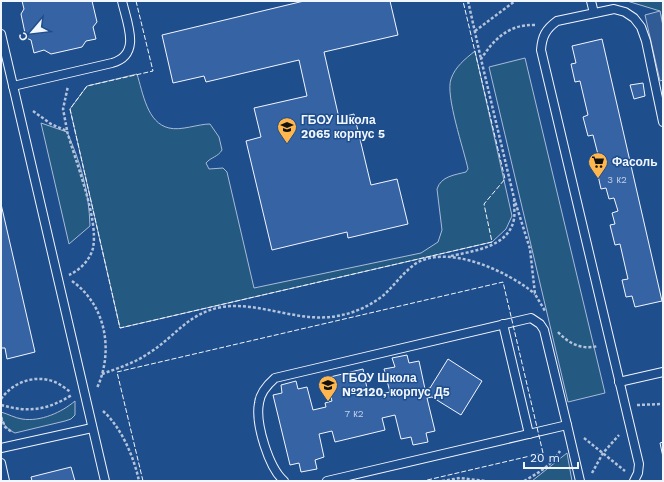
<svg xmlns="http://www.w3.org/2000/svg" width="664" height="482" viewBox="0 0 664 482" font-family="'Work Sans',sans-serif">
	<rect width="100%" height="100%" fill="#1f4e8c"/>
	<g fill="#245a82" stroke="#a8bbd7">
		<path d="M627,1H663V26L660,11Z"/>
		<path d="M475,51L512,216L506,229L492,242L120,328L70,109L87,86L137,74C143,93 147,123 169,128C181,131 198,124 210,124L219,137L222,150C218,157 211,157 206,163L209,169L223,168L227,172L254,288L421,253L438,242L442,230L437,189C441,176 455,175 466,172L468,169C464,150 445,95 451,79C455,67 465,59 475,51Z"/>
		<path d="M525,58L605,393L568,402L489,67Z"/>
		<path d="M41,123L67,132C81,163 89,192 90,226L69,244Z"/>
		<path d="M75,401V415L71,419L65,421L15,433C6,429 1,422 1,412C8,414 15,418 22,419C41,422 62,412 75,401Z"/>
		<path d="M567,453L572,481H532Z"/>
	</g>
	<path fill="#305b95" stroke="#a8bbd7" d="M660,11L663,26V80L660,81L645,15Z"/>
	<g fill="#3563a3" stroke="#f2f6ff">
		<path d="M22,1H92L97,22L93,27L96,39L86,41L82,47L51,54L44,50L34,53L31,40L26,38L21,14L24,9Z"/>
		<path d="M304,1H390L398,35L324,52L339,118L354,114L371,185L397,179L408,224L348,238L347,232L272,250L246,141L261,137L254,108L307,96L299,60L206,82L204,76L173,83L162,35Z"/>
		<path d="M602,39L662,301L635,307L632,296L626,297L622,280L628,279L620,244L615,245L610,225L615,224L612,213L618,211L614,198L609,199L606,188L601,189L597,171L602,170L593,135L588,136L583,117L588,115L580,81L575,82L571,64L576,63L572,46Z"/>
		<path d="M643,83L645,96L634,99L630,85Z"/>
		<path d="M1,204L35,352L7,359L5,348H1Z"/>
		<path d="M407,355L409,363L419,361L425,389L430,388L448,359L482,381L461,415L432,397L427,398L435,431L426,433L428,442L413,445L411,437L401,439L395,415L382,418L385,430L335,442L332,431L319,434L324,457L315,460L317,469L301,472L299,463L290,465L273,395L282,393L281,385L296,381L298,389L307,387L313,410L326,407L325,403L332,401L326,378L363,369L368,393L376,391L377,395L390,392L384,369L395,367L392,358Z"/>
		<path d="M663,442V457L660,443Z"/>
		<path d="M71,467L75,481H32L31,477Z"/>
	</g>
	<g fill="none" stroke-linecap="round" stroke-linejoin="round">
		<defs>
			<g id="service">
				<path d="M591,1L594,13"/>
				<path d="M1,34L105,481"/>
				<path d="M13,86L112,63C142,55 127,23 122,1"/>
				<path d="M503,324L529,434"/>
				<path d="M619,382L663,372"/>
				<path d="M567,425L580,481"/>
				<path d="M1,448L92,428"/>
				<path d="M1,463L5,481"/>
				<path d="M284,481C269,468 255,424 259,403C260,393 267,385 275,378L531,318L540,324L544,330L567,425L327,481"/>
				<path d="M634,481L638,473L639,464L541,50C542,36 546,29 557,21L614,9L625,12L634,18L641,27L646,41L663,122"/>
			</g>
		</defs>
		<use href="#service" stroke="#f2f6ff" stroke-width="10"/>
		<g stroke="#b3c4dc" stroke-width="2.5" stroke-dasharray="3 2" stroke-linecap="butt">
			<path d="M468,1L481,59"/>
			<path d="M535,25C509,24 494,39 481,59L514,198L530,249L535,294L545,311"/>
			<path d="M475,31L515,1"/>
			<path d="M33,111L51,124L67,131C75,160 99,219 93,248C90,260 80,270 69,275"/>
			<path d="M67,130L63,109L68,86"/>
			<path d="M451,256C473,251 509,247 514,219C515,213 514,206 514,200"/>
			<path d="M72,281C106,305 114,351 97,388"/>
			<path d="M558,332C569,344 582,350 598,346"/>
			<path d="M102,374C118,368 135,363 149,353C176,336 188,313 222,307C261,301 301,325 342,315C357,312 373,304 385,294C395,284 404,272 415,264C448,243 509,272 535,294"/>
			<path d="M1,399C13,382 35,374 55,382C60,384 66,389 71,392"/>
			<path d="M1,405C30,413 47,410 72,395"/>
			<path d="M637,405L663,404"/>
			<path d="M103,411C121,427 134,457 139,481"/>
			<path d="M1,417L5,427L12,432"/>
			<path d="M584,438L625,471"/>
			<path d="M592,473L603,453L619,435"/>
			<path d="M442,481L460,478L485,481"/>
			<path d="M524,481C538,473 551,466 560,451"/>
		</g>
		<use href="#service" stroke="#1f4e8c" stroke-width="8"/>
		<g stroke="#f2f6ff" stroke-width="1" stroke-dasharray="5 2" stroke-linecap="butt">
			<path d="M136,1L153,71L87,86L70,109L120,328L492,242L484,204L505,179L463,1"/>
			<path d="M143,481L117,372L503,282L543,453L423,481"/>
		</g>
	</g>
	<defs>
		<symbol id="school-pin" viewBox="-11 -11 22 30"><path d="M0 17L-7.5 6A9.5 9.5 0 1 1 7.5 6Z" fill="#ffb74d" stroke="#1f4e8c"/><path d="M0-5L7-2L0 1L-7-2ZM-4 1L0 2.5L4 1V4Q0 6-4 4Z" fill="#111"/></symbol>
		<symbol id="supermarket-pin" viewBox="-11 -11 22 30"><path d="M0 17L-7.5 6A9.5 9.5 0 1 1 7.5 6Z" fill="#ffb74d" stroke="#1f4e8c"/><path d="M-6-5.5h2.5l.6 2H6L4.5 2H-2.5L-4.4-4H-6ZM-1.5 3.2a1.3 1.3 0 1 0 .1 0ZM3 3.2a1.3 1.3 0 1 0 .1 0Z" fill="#111"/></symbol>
	</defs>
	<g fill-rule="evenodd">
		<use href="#school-pin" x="276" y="116" width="22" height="30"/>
		<use href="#supermarket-pin" x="587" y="151" width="22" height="30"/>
		<use href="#school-pin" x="317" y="374" width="22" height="30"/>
	</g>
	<g text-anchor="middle" stroke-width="3" stroke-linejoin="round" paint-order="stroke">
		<g font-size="10" fill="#c3d1e8">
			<text x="617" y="183">3 к2</text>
			<text x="354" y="417">7 к2</text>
		</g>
		<g font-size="12" font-weight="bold" fill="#f2f6ff" stroke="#1f4e8c" text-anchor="start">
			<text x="301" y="124">ГБОУ Школа<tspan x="301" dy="14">2065 корпус 5</tspan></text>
			<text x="612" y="166">Фасоль</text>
			<text x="342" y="382">ГБОУ Школа<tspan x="342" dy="14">№2120, корпус Д5</tspan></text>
		</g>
	</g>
	<rect width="664" height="482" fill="none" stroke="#f2f6ff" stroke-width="4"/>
	<g transform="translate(32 32) rotate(242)" stroke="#1f4e8c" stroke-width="3" paint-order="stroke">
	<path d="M0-3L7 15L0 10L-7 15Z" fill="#f2f6ff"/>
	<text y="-6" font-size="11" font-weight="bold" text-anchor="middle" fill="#f2f6ff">С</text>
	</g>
	<path d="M524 462v6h54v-6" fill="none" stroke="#f2f6ff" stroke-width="2"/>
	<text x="530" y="462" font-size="12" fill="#f2f6ff" stroke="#1f4e8c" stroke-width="3" paint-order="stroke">20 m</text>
</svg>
